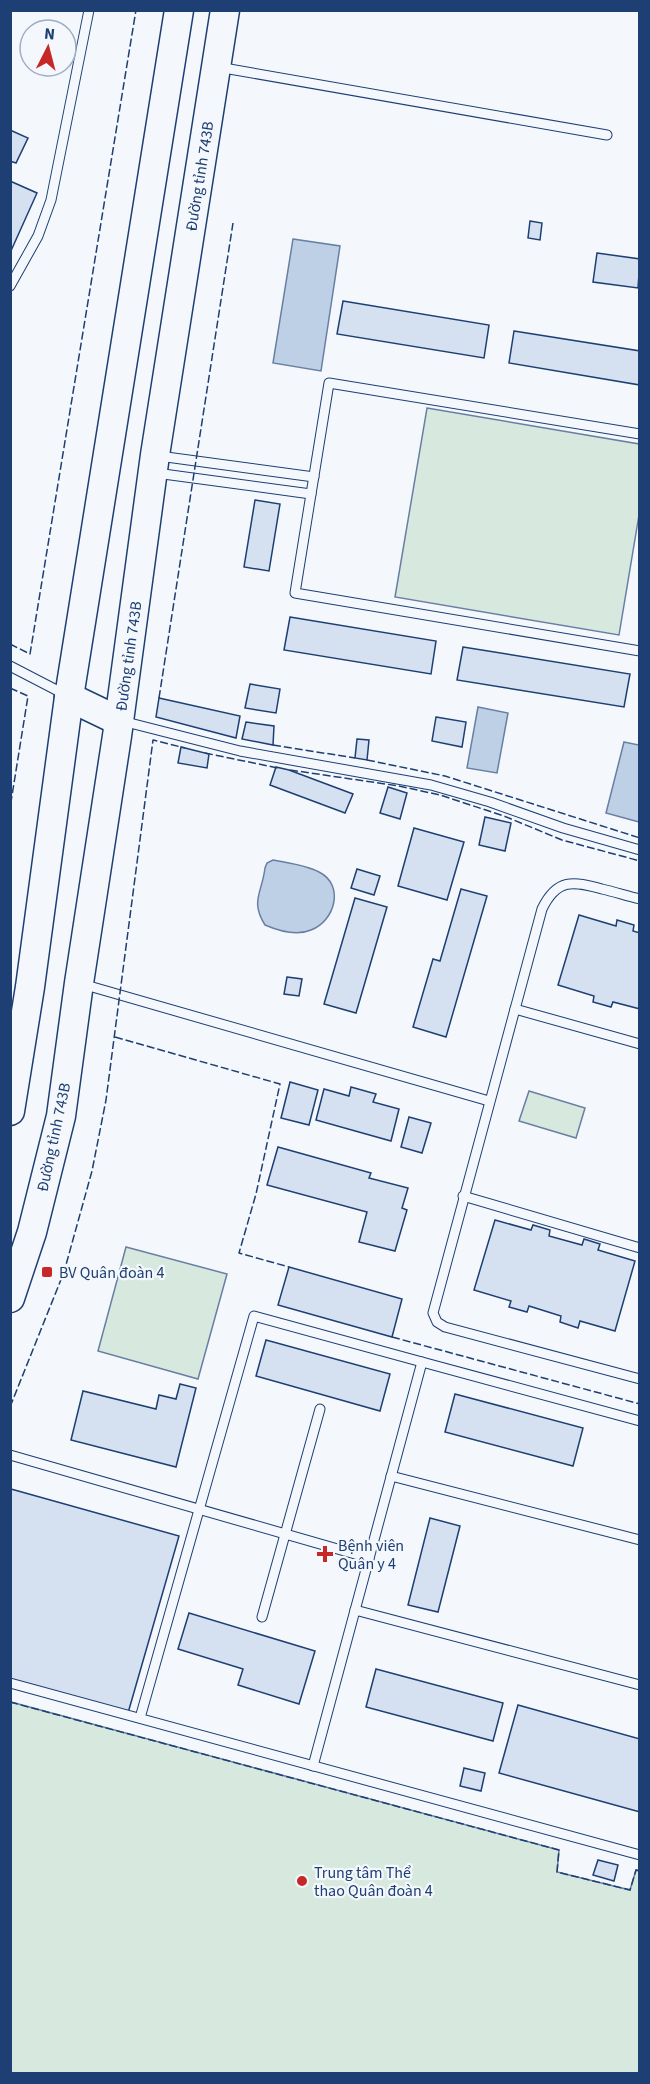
<svg xmlns="http://www.w3.org/2000/svg" width="650" height="2084" viewBox="0 0 650 2084" font-family="'Source Sans 3',sans-serif">
	<rect width="100%" height="100%" fill="#f4f7fb"/>
	<g fill="#d7e8df" stroke="#687fa3" stroke-width="1.5">
		<path d="M427,408L639,444V515L619,635L395,597Z"/>
		<path d="M529,1091L585,1108L576,1138L519,1121Z"/>
		<path d="M126,1247L227,1274L198,1379L98,1351Z"/>
		<path d="M11,1702L559,1850L557,1872L630,1890L636,1870L639,1871V2073H11Z"/>
	</g>
	<g fill="#bed0e5" stroke="#687fa3" stroke-width="1.5">
		<path d="M293,239L340,246L321,371L273,363Z"/>
		<path d="M478,707L508,713L497,773L467,768Z"/>
		<path d="M624,742L639,745V822L606,813Z"/>
		<path d="M273,860C288,863 306,865 319,872C345,885 335,921 311,930C297,936 279,931 265,925C250,901 262,893 265,868L267,863Z"/>
	</g>
	<g fill="#d5e0f0" stroke="#1d3f73" stroke-width="1.5">
		<path d="M10,130L28,138L16,163L10,161Z"/>
		<path d="M10,181L37,193L10,253Z"/>
		<path d="M530,221L542,223L540,240L528,238Z"/>
		<path d="M597,253L640,259L638,288L593,282Z"/>
		<path d="M343,301L489,325L484,358L337,334Z"/>
		<path d="M514,331L640,351V385L509,363Z"/>
		<path d="M255,500L280,504L269,571L244,567Z"/>
		<path d="M290,617L436,641L431,674L284,650Z"/>
		<path d="M463,647L630,674L624,707L457,680Z"/>
		<path d="M250,684L280,689L276,713L245,708Z"/>
		<path d="M159,698L240,716L236,738L156,717Z"/>
		<path d="M436,717L466,722L462,747L432,741Z"/>
		<path d="M246,722L274,726L273,745L242,739Z"/>
		<path d="M357,739L369,740L367,760L355,758Z"/>
		<path d="M181,747L209,754L207,768L178,763Z"/>
		<path d="M276,767L289,770L353,794L345,813L270,785Z"/>
		<path d="M388,787L407,793L400,819L380,813Z"/>
		<path d="M485,817L511,823L505,851L479,845Z"/>
		<path d="M414,828L464,842L447,900L398,886Z"/>
		<path d="M357,869L380,876L374,895L351,888Z"/>
		<path d="M461,889L487,896L446,1037L413,1027L433,959L440,961Z"/>
		<path d="M355,898L387,907L356,1013L324,1004Z"/>
		<path d="M579,915L616,926L617,920L634,925L633,931L640,933V1009L613,1002L611,1007L593,1002L594,996L558,985Z"/>
		<path d="M287,977L302,979L299,996L284,994Z"/>
		<path d="M290,1082L318,1090L309,1125L281,1118Z"/>
		<path d="M351,1087L376,1094L373,1102L399,1109L391,1141L316,1120L324,1089L349,1096Z"/>
		<path d="M409,1117L431,1123L422,1153L401,1147Z"/>
		<path d="M278,1147L371,1173L369,1178L408,1188L402,1208L407,1210L395,1251L359,1242L367,1212L267,1185Z"/>
		<path d="M495,1220L531,1230L533,1225L550,1230L549,1236L582,1245L584,1239L600,1244L598,1250L635,1261L615,1331L580,1321L578,1328L560,1322L561,1316L529,1306L527,1312L509,1307L511,1301L474,1290Z"/>
		<path d="M289,1267L402,1299L392,1337L278,1305Z"/>
		<path d="M266,1340L390,1374L380,1411L256,1376Z"/>
		<path d="M180,1384L196,1388L176,1467L71,1440L83,1391L156,1409L159,1395L176,1399Z"/>
		<path d="M455,1394L583,1428L573,1466L445,1432Z"/>
		<path d="M11,1489L179,1536L128,1713L10,1679Z"/>
		<path d="M430,1518L460,1526L438,1612L408,1605Z"/>
		<path d="M189,1613L315,1651L299,1704L238,1685L243,1669L178,1649Z"/>
		<path d="M376,1669L503,1703L493,1741L366,1707Z"/>
		<path d="M518,1705L640,1739V1812L499,1773Z"/>
		<path d="M464,1768L485,1773L481,1791L460,1786Z"/>
		<path d="M598,1860L618,1865L614,1881L593,1875Z"/>
	</g>
	<g fill="none" stroke-linecap="round" stroke-linejoin="round">
		<defs>
			<g id="lane">
				<path d="M218,67L607,135"/>
				<path d="M10,286L38,236L51,200L89,10"/>
				<path d="M640,434L329,383L295,593L640,651"/>
				<path d="M159,456L314,477"/>
				<path d="M156,473L311,494"/>
				<path d="M10,666L64,694"/>
				<path d="M122,721L240,751L431,785L490,802L563,828L640,850"/>
				<path d="M640,899C627,896 615,892 602,889C573,881 557,878 542,909L433,1313L437,1322L445,1327L640,1379"/>
				<path d="M82,984L489,1101"/>
				<path d="M515,1009L640,1044"/>
				<path d="M463,1196L640,1248"/>
				<path d="M10,1455L369,1558"/>
				<path d="M391,1476L640,1540"/>
				<path d="M355,1610L640,1685"/>
				<path d="M262,1617L320,1409"/>
				<path d="M10,1683L640,1855"/>
				<path d="M140,1718L254,1316L422,1362"/>
				<path d="M313,1766L422,1362L640,1421"/>
			</g>
			<g id="primary">
				<path d="M69,697L119,721"/>
				<path d="M10,1111L30,987L69,697L179,10"/>
				<path d="M10,1298L32,1232L61,1116L79,983L117,736L155,455L225,10"/>
			</g>
		</defs>
		<use href="#lane" stroke="#1d3f73" stroke-width="11"/>
		<use href="#primary" stroke="#1d3f73" stroke-width="31"/>
		<use href="#lane" stroke="#f4f7fb" stroke-width="9"/>
		<use href="#primary" stroke="#f4f7fb" stroke-width="28"/>
		<g stroke="#1d3f73" stroke-width="1.5" stroke-dasharray="8 3" stroke-linecap="butt">
			<path d="M10,644L30,654L136,10"/>
			<path d="M10,688L28,696L10,808"/>
			<path d="M159,698L233,223"/>
			<path d="M273,745L355,758"/>
			<path d="M205,753L278,768"/>
			<path d="M367,760L445,776L640,838"/>
			<path d="M290,770L399,786L440,795L504,816L562,840L640,861"/>
			<path d="M115,1037L280,1084L256,1194L239,1253L289,1267"/>
			<path d="M392,1337L640,1404"/>
			<path d="M10,1407L64,1272L92,1171L106,1100L153,740L185,748"/>
			<path d="M10,1702L559,1850L557,1872L630,1890L636,1870L640,1871"/>
		</g>
	</g>
	<g fill="#c62828" stroke="#f4f7fb" stroke-width="2">
		<rect x="41" y="1266" width="12" height="12" rx="3"/>
		<path d="M322 1545h6v6h6v6h-6v6h-6v-6h-6v-6h6z"/>
		<circle cx="302" cy="1881" r="6"/>
	</g>
	<g text-anchor="middle" stroke-width="4.5" stroke-linejoin="round" paint-order="stroke">
		<g font-size="16" fill="#1d3f73" stroke="#f4f7fb">
			<text transform="translate(199 176) rotate(-81)" y="6">Đường tỉnh 743B</text>
			<text transform="translate(128 656) rotate(-82)" y="6">Đường tỉnh 743B</text>
			<text transform="translate(53 1137) rotate(-78)" y="6">Đường tỉnh 743B</text>
		</g>
		<g font-size="16" fill="#1d3f73" stroke="#f4f7fb" text-anchor="start">
			<text x="59" y="1278">BV Quân đoàn 4</text>
			<text x="338" y="1551">Bệnh viên<tspan x="338" dy="18">Quân y 4</tspan></text>
			<text x="314" y="1878">Trung tâm Thể<tspan x="314" dy="18">thao Quân đoàn 4</tspan></text>
		</g>
	</g>
	<rect width="650" height="2084" fill="none" stroke="#1d3f73" stroke-width="24"/>
	<g transform="translate(48 48) rotate(6)"><circle r="28" fill="#f4f7fb" stroke="#9eadc5" stroke-width="1.5"/>
	<path d="M0-4.5L10 22L0 15L-10 22Z" fill="#c62828"/>
	<text y="-9" font-size="16" font-weight="bold" text-anchor="middle" fill="#1d3f73">N</text>
	</g>
</svg>
